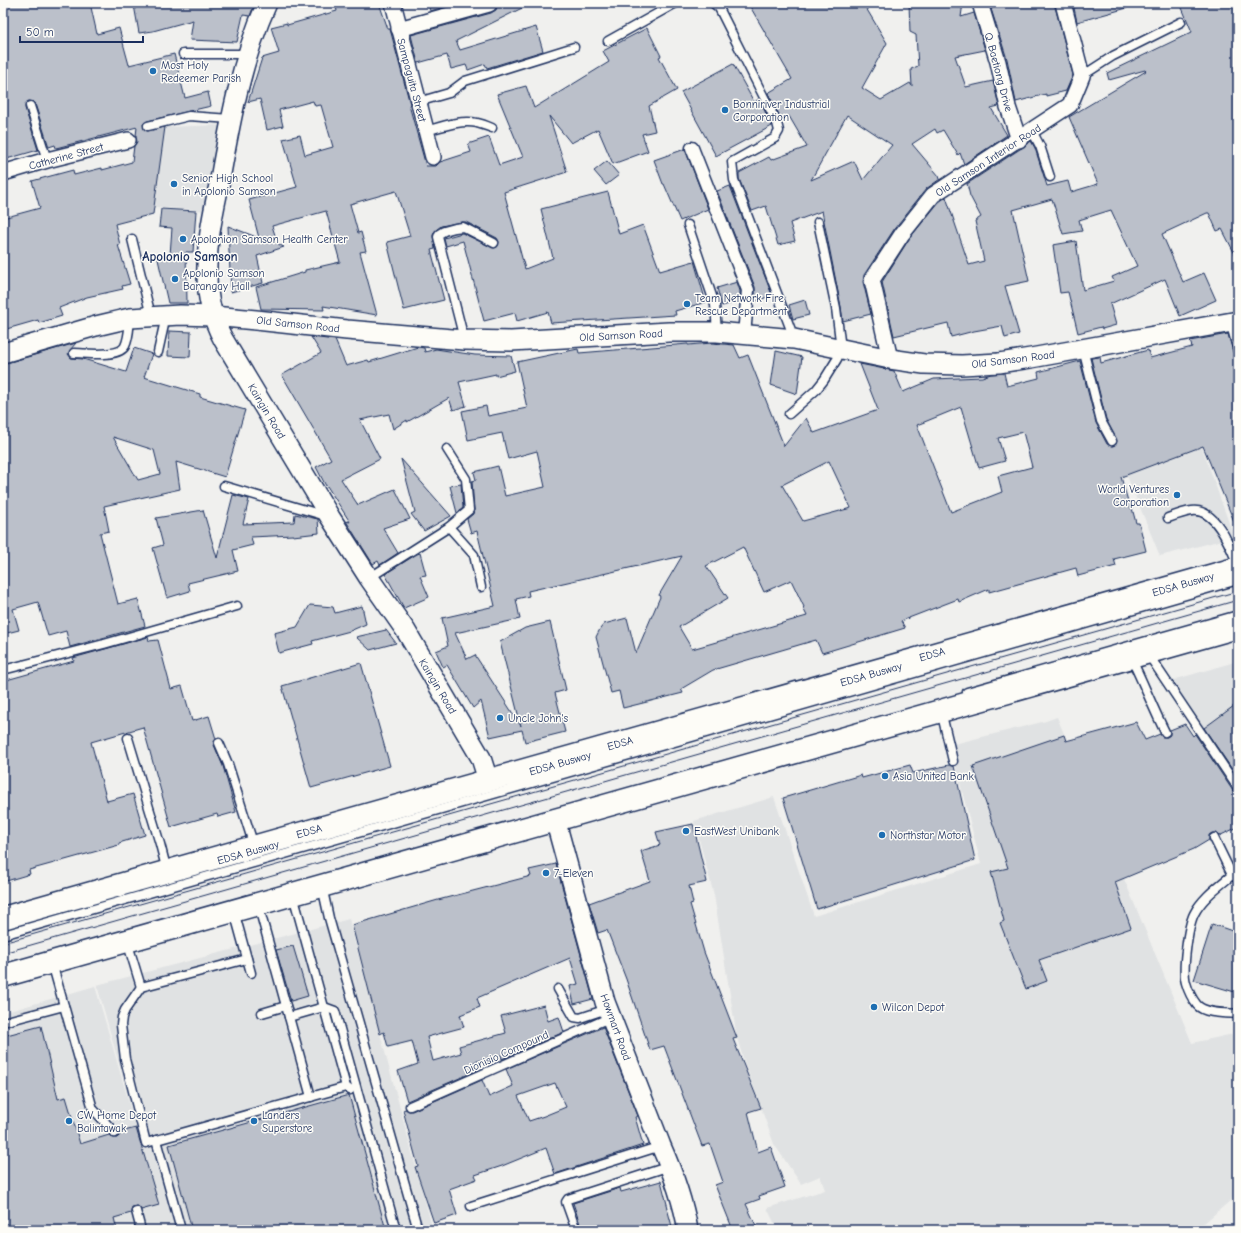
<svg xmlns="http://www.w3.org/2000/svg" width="1241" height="1233" viewBox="0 0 1241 1233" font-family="'Comic Neue',sans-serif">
	<rect width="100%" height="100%" fill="#f0f0ee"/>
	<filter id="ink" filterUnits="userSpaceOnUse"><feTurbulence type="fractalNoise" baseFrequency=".025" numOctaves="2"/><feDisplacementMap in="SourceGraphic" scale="8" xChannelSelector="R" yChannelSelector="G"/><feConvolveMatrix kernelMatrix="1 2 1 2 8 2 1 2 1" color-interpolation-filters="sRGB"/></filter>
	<g filter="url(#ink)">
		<g fill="#e0e2e3">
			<path d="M224,125L207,211L142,206L131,161L136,128Z"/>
			<path d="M1199,439L1234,537L1160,556L1118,454Z"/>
			<path d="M1238,661V785L1170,681Z"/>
			<path d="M1057,717L1192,1043L1238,1033V1194L1196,1230H778L767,1208L825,1190L820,1176L801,1184L774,1144L744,1061L737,1038L714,895L694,821L774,797L814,916L981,864L950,745L1046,721Z"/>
			<path d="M349,919L433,1230H3V1013L95,986L152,1182L97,985Z"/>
		</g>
		<g fill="#bbc0ca" stroke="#1b2f5e" fill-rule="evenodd">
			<path d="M3,3H90L97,34L119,28L129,65L174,54L185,98L208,92L211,106L147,121L143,124L144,129L147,131L165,127L153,214L115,224L120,245H118L130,284L122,286L123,289L87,297L59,308L62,316L39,323L38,320L3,330V218L40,208L32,181L73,170L74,175L102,168V170L132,162L134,146L137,142L136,136L137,127L56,148L55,145L49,147L35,104L33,102L29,101L26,103L25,108L38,150L3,160Z"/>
			<path d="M144,3H255L250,16L243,15L237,42L190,40L193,20L153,31L139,33L134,5Z"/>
			<path d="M335,3H379L388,29H390L410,104L409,105L426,166H436L440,162L471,152L468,144L489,137L499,165L523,157L497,94L526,86L534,108L609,62L603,51L647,28L661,56L659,57L677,90L649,106L655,131L642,134L648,151L613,164L598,129L571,143L549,116L567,172L504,192L525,269L553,258L541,209L608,192L619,234L643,225L660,271L694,261L706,302L675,311L676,315L551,323L548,312L517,321L515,313L484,321L463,241L446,246L444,238L462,233L494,248L497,247L499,242L497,238L466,222H462L441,226L436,230L433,235L435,249L431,250L444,300L404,310L387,242L410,236L396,191L350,204L358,233L361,232L366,251L360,252L377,315L323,306L324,310L261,309L256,287L305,272V270L340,262L326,211L272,226L278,244L284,247L257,256L263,283L231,292L229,251L228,226L259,238L249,200L297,187L283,139L300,135L305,155L333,147L321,105L315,106L313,101L279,110L283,126L267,130L260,99L248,102L262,58L279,53L271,27L287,23V25L337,11Z"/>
			<path d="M428,3H459L430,11Z"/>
			<path d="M498,3H532L456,41L460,50L536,27L543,51L487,68L485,64L468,70L466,65L451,69L447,55L418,63L411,35L491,13L496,10Z"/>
			<path d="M748,3H863L887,43L862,88L881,100L910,83L912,86L911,69L918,66L916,35L910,32L909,3H963L961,17L974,13L985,50L955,56L966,87L993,81L999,106L991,108L1007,135L964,164L960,153L958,155L943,130L937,133L935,129L912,144L939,176L940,179L926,189L895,228L864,275L863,282L871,314L843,321L841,307L822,211L790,223L795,241L778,245L766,206L752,211L739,179V173L769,157L771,160L807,147L789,116L782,120L768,93L792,79ZM847,115L892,145L863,180L854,161L811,180Z"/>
			<path d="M992,3H1054L1073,75L1066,91L1046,96V94L1016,102L1007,59L991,9L993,8Z"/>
			<path d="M1090,3H1126L1127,8L1077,22L1074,8Z"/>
			<path d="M1180,3H1238V260L1222,229L1217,231L1209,213H1207L1162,234L1183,282L1204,273L1216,300L1180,316L1165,279L1110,304L1116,325L1102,329L1101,327L1078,333L1068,292L1060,293L1053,245L1076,241L1083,290L1114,281L1112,277L1137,266L1111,210L1079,220L1082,231L1063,234L1052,199L1013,210L1029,281L1005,286L1019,334L1005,338L1002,326L974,331L951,337L948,323L894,336L882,282L909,239L939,202L946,197L969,265L984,261L975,221L981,217L970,196L967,184L1020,149L1022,148L1031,141L1035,148L1047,186L1068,181L1071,192L1098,184L1069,117L1146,71L1145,70L1109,80L1107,73L1192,32Z"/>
			<path d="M733,64L754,102L759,99L772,126L716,156L681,92Z"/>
			<path d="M685,149L708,209L680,221L664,184H663L654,160Z"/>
			<path d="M607,161L619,175L606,185L594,171Z"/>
			<path d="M730,186L772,295L757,301L755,296V287L717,191Z"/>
			<path d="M161,209L196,211L193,252H186L187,303H168L157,255H170L172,228L159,227Z"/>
			<path d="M737,282L740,291V301L722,306L717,288Z"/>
			<path d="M805,300L809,315L793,319L789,305Z"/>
			<path d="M169,331L191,332L190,357L168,356Z"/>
			<path d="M1228,334L1233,352L1234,354L1238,355V531L1203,446L1121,477L1130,508H1132L1136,523H1139L1146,551L1114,559L1116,566L1078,576L1076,568L989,592V589L959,602L958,599L901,621L905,628L822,653L816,640L713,670L681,689L683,693L623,708L619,691L611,693L596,637L600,629L604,624L627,618L636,653L660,597L659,595L682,556L528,591L529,596L516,599L520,619L455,633L467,659L475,655L521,726L500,642L525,628L550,622L566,690L555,693L565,732L525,742L522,730L490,737L481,701L473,708L447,665L443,667L436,651L448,646L442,618L495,606L477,531L471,533L467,519L473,514L474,510L472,481L476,480L474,472L498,466L505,496L545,487L537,451L508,459L502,433L468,440L462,411L486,406L488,416L527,408L517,362L578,349L579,353L688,344V345L712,343L734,345L740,358L748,355L784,446L806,418L814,433L878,410L860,364L894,371L903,392L934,379L982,377L991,374L1004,373L1007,386L1039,378L1038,372L1080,361L1096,423L1107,444L1112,446L1116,444L1117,441L1106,419L1091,358L1100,357L1101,363L1148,350L1150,358L1192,347L1190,341ZM961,407L979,468L1005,461L998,438L1023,432L1032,467L998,476L1002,492L951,512L917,425ZM829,461L851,508L803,521L782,485ZM743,547L764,592L791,580L804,607L803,608L807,616L692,649L679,627L728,598L706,566Z"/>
			<path d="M311,337L335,340L346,366L368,360L369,362L418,347L424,348L425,352L436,349L475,355L511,356L515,371L496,376V374L459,382L466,406L453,410L449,398L407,422V420L393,429L389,414L360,420L380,459L341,479L358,505L395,489L410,519L383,528L398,553L380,565L378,561L373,564L346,521L350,522L327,486H326L316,467L331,459L282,375L321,353Z"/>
			<path d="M76,343L70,350L68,354L71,358L83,359L126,372L134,348L152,354L144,377L200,394V397L245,410L225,477L176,462L180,489L104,506L109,531L100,533L118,604L138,599L145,626L70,647L66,631L48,636L38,602L13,609L19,630L3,634V364ZM113,437L154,450L160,474L138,480Z"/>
			<path d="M776,351L802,357L797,394L771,385Z"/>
			<path d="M401,459L451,516L424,531L411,514L415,512Z"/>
			<path d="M461,484L463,508L457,513L450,486Z"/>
			<path d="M233,495L249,499L243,524L294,522L295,514L318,519L319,533L293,536V535L251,537L253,545L233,550L238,571L188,583L190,591L167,598L153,548L163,545L156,518L203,510L217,558Z"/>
			<path d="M420,553L426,575L420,576L429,597L404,608L385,574L417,554Z"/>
			<path d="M310,605L333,607L335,613L362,606L366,624L350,631L312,641L313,644L279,653L274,633L297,627Z"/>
			<path d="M386,630L396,643L370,650L356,637Z"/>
			<path d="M148,637L149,641L158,640L171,689L182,686L192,721L209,716L216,739L214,742V745L223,766L236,812L218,817L217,814L171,827L143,727L91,742L107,801L133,794L145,835L119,843V845L29,870L30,874L3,882V681L74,661L73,658Z"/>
			<path d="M361,663L390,766L311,788L282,686Z"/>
			<path d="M1238,703V778L1204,728Z"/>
			<path d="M1136,722L1145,740L1160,734L1162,737H1167L1170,735V730L1185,724L1193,736L1195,734L1233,791L1238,793V827L1219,836L1217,833H1212L1209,835V840L1194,849L1115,882L1131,928L1039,960L1047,981L1026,989L1000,923L1004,921L991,872L1008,868L973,766L1064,735L1066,741Z"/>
			<path d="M910,765L913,773L949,765L954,766L975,860L817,909L783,798L861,775L862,778Z"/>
			<path d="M693,824L707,882L689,886L693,903L690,904L704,952L737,1038L733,1039L761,1108L748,1112L758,1152L771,1147L785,1187L759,1196L760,1199L746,1204L758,1230H733L715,1185L723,1182L710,1144L702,1146L664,1046L650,1050L626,979L607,930L598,933L589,903L650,881L641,851L660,845L656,832Z"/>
			<path d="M556,864L593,999L574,1004L570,986L578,984L570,958L477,998L480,1007L460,1015L464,1027L427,1037L433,1061L461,1053L459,1046L506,1033L501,1016L544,1005L548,1021L559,1017L564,1032L502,1059L501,1055L474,1062L478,1070L407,1101L398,1071L418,1064L412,1041L388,1047L384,1032L380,1034L352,925L438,900L531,876L529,870Z"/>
			<path d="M1212,924L1238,933V993L1194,980Z"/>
			<path d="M293,946L308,996L291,1001L276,950Z"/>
			<path d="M41,1026L58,1099L66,1097L80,1144L109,1135L113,1138H117L120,1135V1132L136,1128L159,1205L141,1210L138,1206L132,1207L131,1210V1213L114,1218L117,1230H3V1036Z"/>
			<path d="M603,1027L638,1116L635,1117L643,1145L555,1174L546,1148L502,1166L475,1175L477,1179L449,1189L457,1215L434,1223L415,1167L418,1166L403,1110L405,1109L409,1111H412L482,1080L489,1097L513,1086L506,1069ZM555,1083L566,1107L544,1116L529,1121L518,1096Z"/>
			<path d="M349,1095L386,1230H192L169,1145Z"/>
			<path d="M661,1181L668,1208H667L673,1230H582L573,1203L620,1188L621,1192Z"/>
		</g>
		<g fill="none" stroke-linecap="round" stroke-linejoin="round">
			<defs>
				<g id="service">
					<path d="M713,3L719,8L777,123L779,131L775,138L732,162L734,180L794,338"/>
					<path d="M608,41L676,3"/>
					<path d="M183,54H248"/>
					<path d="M1082,76L1113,56L1181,22"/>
					<path d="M418,102L449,93L465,81L574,47"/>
					<path d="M30,106L47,160"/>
					<path d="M148,126L189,116L230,119"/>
					<path d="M426,131C440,127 462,119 477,123C482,124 487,126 492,128"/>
					<path d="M1032,131L1040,146L1050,177"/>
					<path d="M688,225L715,305L717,332"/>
					<path d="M132,239L151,316"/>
					<path d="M1230,322L1238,350"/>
					<path d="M464,339L438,237L439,234L444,231L455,228L463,227L494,243"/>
					<path d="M1083,349L1101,421L1112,441"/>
					<path d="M158,352L166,316"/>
					<path d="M74,353C86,353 119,358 125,346C129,338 129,328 130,319"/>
					<path d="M789,414L816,390L824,380L837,359L841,349L836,308L818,222"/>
					<path d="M224,486L326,516"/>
					<path d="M1168,518C1176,515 1184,512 1192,511C1216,508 1231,548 1238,565"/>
					<path d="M449,527L474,555L481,587"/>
					<path d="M369,578L449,527L469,510L466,479L447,449"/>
					<path d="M1148,654L1238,788"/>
					<path d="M1131,658C1143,682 1153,708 1165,732"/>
					<path d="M3,670L104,644L237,606"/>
					<path d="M967,692L1238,615"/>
					<path d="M941,711L953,761"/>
					<path d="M128,738L160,844L167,871"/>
					<path d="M219,743L228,764L254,846"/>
					<path d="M1214,838L1232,875L1238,879"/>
					<path d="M1232,875C1219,886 1202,898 1194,914C1188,926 1182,970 1186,983C1188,990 1193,1000 1197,1005C1205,1014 1227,1013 1238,1014"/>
					<path d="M322,886L329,918L418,1230"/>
					<path d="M293,895L346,1087L350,1090"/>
					<path d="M258,904L311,1097"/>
					<path d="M234,911L251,973"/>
					<path d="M3,935L1238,580"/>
					<path d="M127,941L141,987"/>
					<path d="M247,959L141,987L125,1010L122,1017L121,1025L125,1059L146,1143L346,1087"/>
					<path d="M52,963L93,1109L115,1133"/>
					<path d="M558,989L574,1017L580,1018L607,1009"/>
					<path d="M262,1013L286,1006"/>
					<path d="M289,1017L324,1007L335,1011L396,1230"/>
					<path d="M3,1022L64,1006"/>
					<path d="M410,1106L611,1017"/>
					<path d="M156,1140L181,1230"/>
					<path d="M471,1206L661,1146"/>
					<path d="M136,1211L141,1230"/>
					<path d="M576,1230L566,1202L568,1199L670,1166"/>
				</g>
				<path id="pedestrian" d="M692,148L748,290L744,335"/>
				<g id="minor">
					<path d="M393,3L433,157"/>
					<path d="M980,3L998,62L1008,107L1019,140"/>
					<path d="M399,29L489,4"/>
					<path d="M3,173L47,160L128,140"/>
					<path d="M890,359L872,280L902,234L933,195L1070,105L1082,76L1063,3"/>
				</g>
				<g id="tertiary">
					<path d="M267,3C241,61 230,122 219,185C213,214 206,245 207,275C207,297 213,320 223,339L330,517L369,578L406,631L481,758L488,780"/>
					<path d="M3,353L96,326L130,318L180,315L213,316L256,320L347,330L464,340L511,341L669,332H717L794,339L890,359L924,364L962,365L999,363L1031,358L1238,321"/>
					<path d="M555,819L605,1002L661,1146C673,1173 683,1201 688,1230"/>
				</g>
				<g id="trunk">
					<path d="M3,918L1238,568"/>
					<path d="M3,976L1238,627"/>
				</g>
			</defs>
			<use href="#service" stroke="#1b2f5e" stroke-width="11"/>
			<use href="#pedestrian" stroke="#1b2f5e" stroke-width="15"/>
			<use href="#minor" stroke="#1b2f5e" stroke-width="18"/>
			<use href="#tertiary" stroke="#1b2f5e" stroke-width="22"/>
			<use href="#trunk" stroke="#1b2f5e" stroke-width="25"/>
			<use href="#service" stroke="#fdfcf7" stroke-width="8"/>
			<use href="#pedestrian" stroke="#fdfcf7" stroke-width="12"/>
			<use href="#minor" stroke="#fdfcf7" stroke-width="15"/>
			<use href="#tertiary" stroke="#fdfcf7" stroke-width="19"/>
			<use href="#trunk" stroke="#fdfcf7" stroke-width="22"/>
			<g stroke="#1b2f5e" stroke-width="1">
				<path d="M3,943L1238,591"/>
				<path d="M3,953L1238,600"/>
			</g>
		</g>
	</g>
	<g fill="#1f6fb2" stroke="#fdfcf7" stroke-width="1.5">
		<circle cx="153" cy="71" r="4"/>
		<circle cx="725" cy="110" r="4"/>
		<circle cx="174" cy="184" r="4"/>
		<circle cx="183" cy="239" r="4"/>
		<circle cx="175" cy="279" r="4"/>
		<circle cx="687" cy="304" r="4"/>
		<circle cx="1177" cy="495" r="4"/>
		<circle cx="500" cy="718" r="4"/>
		<circle cx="885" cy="776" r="4"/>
		<circle cx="686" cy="831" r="4"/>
		<circle cx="882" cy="835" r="4"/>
		<circle cx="546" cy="873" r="4"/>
		<circle cx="874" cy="1007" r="4"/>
		<circle cx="69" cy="1121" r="4"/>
		<circle cx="254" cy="1121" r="4"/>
	</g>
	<g text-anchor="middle" stroke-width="3" stroke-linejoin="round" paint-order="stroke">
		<g font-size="11" fill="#1b2f5e" stroke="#fdfcf7" text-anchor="start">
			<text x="161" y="69">Most Holy<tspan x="161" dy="13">Redeemer Parish</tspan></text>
			<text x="733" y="108">Bonniriver Industrial<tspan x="733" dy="13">Corporation</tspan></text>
			<text x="182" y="182">Senior High School<tspan x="182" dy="13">in Apolonio Samson</tspan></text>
			<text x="191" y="243">Apolonion Samson Health Center</text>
			<text x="183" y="277">Apolonio Samson<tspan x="183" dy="13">Barangay Hall</tspan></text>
			<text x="695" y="302">Team Network Fire<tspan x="695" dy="13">Rescue Department</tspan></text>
			<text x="1169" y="493" text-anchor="end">World Ventures<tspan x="1169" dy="13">Corporation</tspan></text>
			<text x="508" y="722">Uncle John's</text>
			<text x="893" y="780">Asia United Bank</text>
			<text x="694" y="835">EastWest Unibank</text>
			<text x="890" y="839">Northstar Motor</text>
			<text x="554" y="877">7-Eleven</text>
			<text x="882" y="1011">Wilcon Depot</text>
			<text x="77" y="1119">CW Home Depot<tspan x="77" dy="13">Balintawak</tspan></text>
			<text x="262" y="1119">Landers<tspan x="262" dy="13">Superstore</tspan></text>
		</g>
		<g font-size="11" fill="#1b2f5e" stroke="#fdfcf7">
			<text transform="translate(999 72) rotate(75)" y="4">Q. Baetiong Drive</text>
			<text transform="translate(412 80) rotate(75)" y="4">Sampaguita Street</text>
			<text transform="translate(66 156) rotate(-15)" y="4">Catherine Street</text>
			<text transform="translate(988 160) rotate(-33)" y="4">Old Samson Interior Road</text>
			<text transform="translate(298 324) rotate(6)" y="4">Old Samson Road</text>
			<text transform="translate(621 335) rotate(-3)" y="4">Old Samson Road</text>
			<text transform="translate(1013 359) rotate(-7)" y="4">Old Samson Road</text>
			<text transform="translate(267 411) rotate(59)" y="4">Kaingin Road</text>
			<text transform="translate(1183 584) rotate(-16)" y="4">EDSA Busway</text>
			<text transform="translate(932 654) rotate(-16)" y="4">EDSA</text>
			<text transform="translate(871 674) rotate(-16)" y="4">EDSA Busway</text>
			<text transform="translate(438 686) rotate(59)" y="4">Kaingin Road</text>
			<text transform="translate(620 743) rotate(-16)" y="4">EDSA</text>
			<text transform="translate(560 763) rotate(-16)" y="4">EDSA Busway</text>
			<text transform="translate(309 831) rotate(-16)" y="4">EDSA</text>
			<text transform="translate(248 852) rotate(-16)" y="4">EDSA Busway</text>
			<text transform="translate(616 1027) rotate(70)" y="4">Howmart Road</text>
			<text transform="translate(506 1052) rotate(-24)" y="4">Dionisio Compound</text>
		</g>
		<g font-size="13" font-weight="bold" fill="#1b2f5e" stroke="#fdfcf7">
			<text x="190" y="261">Apolonio Samson</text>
		</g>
	</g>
	<rect width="1241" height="1233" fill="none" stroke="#fdfcf7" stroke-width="16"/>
	<rect x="8" y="8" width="1225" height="1217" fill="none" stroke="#1b2f5e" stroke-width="1.5" filter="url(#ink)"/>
	<path d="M20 36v6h123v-6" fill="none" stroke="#1b2f5e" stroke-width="2"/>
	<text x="26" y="36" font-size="12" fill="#1b2f5e" stroke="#fdfcf7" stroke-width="3" paint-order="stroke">50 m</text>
</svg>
